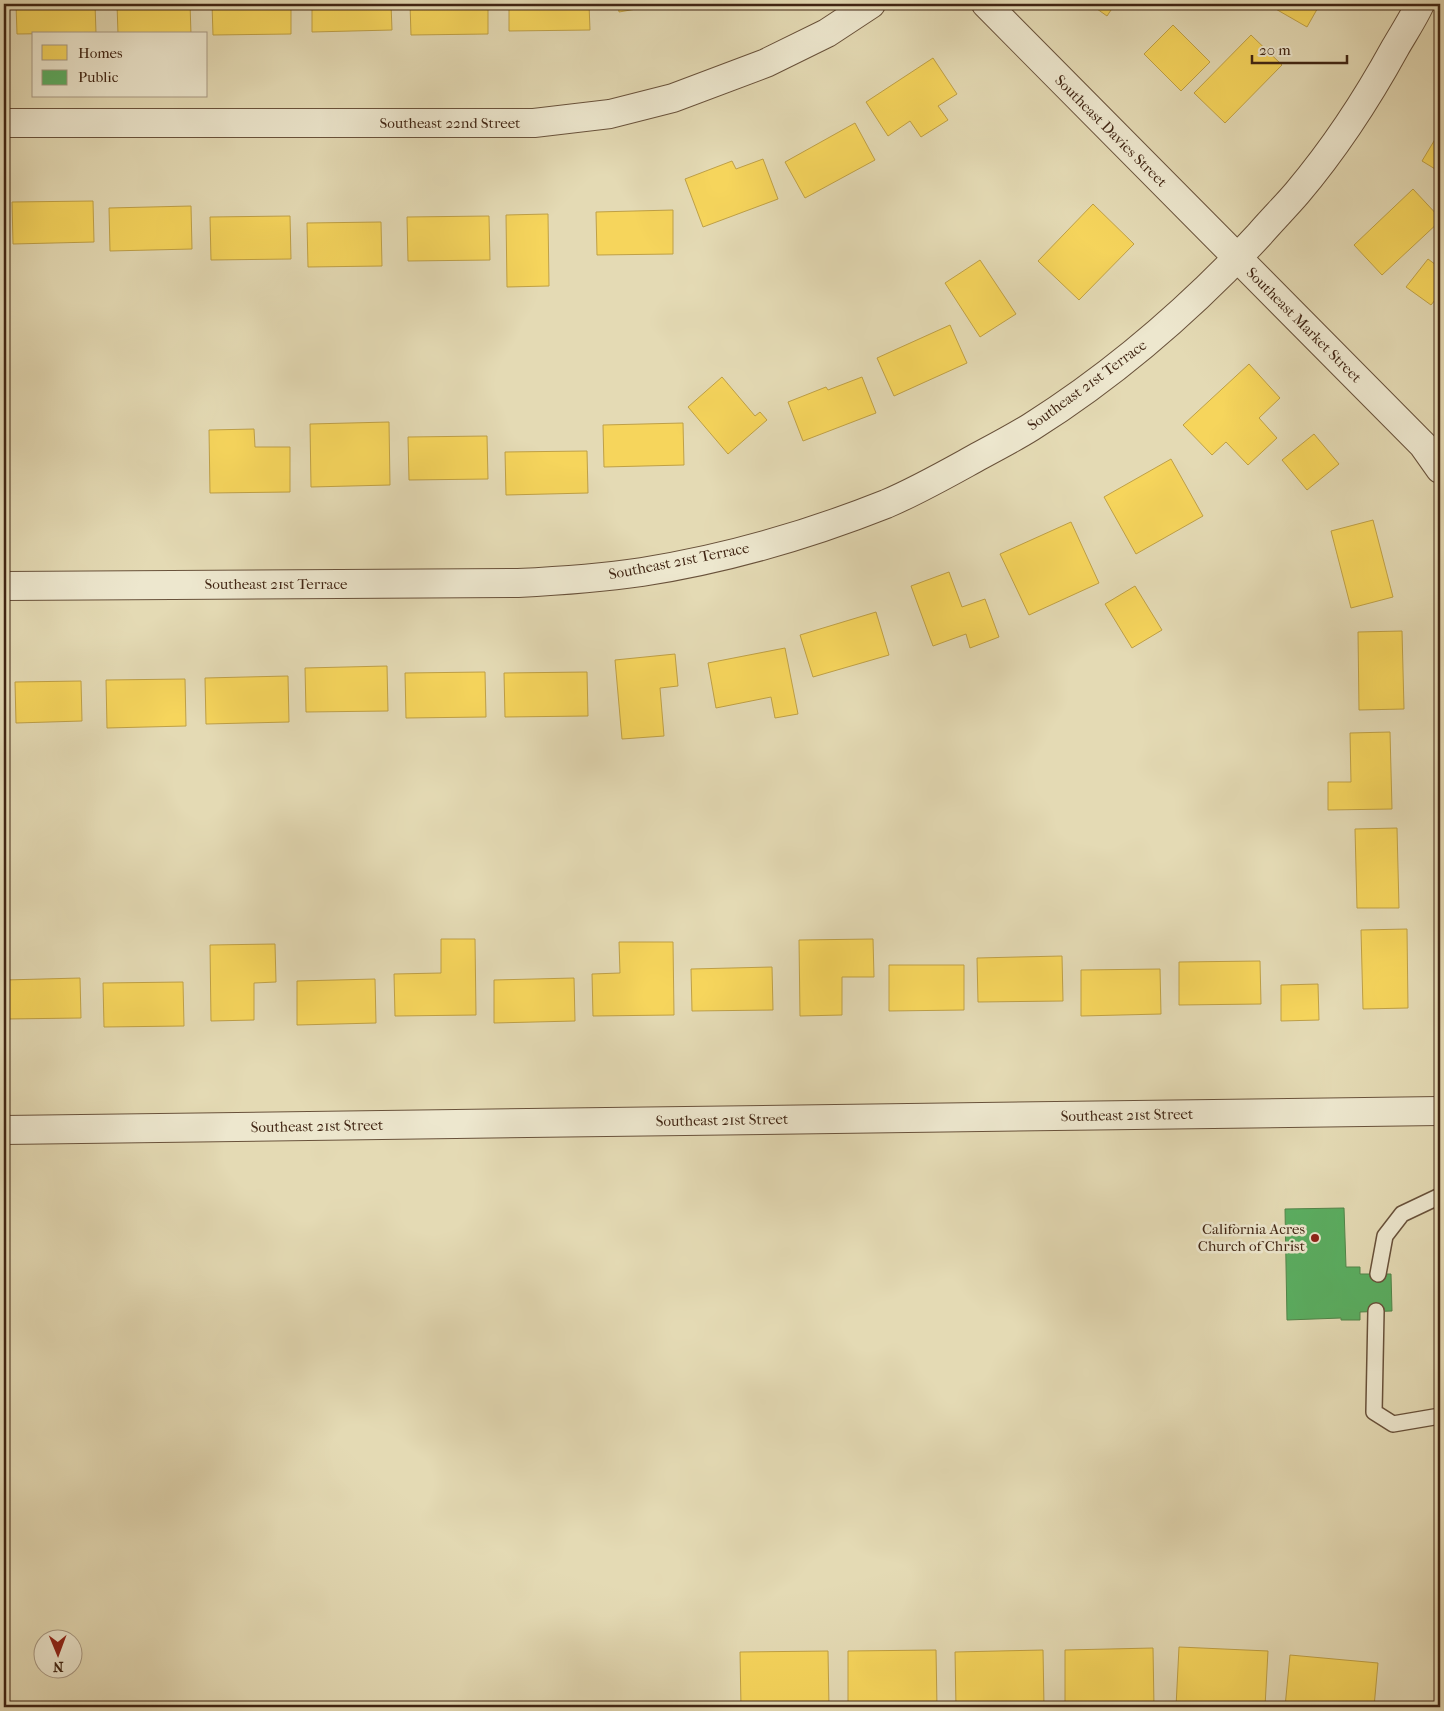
<svg xmlns="http://www.w3.org/2000/svg" width="1444" height="1711" viewBox="0 0 1444 1711" font-family="'IM FELL French Canon',serif">
	<rect width="100%" height="100%" fill="#e4dab4"/>
	<filter id="stains"><feTurbulence type="fractalNoise" baseFrequency=".004" numOctaves="4"/><feColorMatrix values="0 0 0 0 .2 0 0 0 0 .09 0 0 0 0 .02 0 0 0 .5 -.17"/></filter>
	<radialGradient id="worn" r=".72"><stop offset=".6" stop-color="#630" stop-opacity="0"/><stop offset="1" stop-color="#630" stop-opacity=".3"/></radialGradient>
	<g fill="#f6d55c" stroke="#bfa046">
		<path d="M16,4H95L96,33L17,34Z"/>
		<path d="M117,4H190L191,34H118Z"/>
		<path d="M212,4H291V34L213,35Z"/>
		<path d="M312,4H391L392,30L312,32Z"/>
		<path d="M410,4H488V34L411,35Z"/>
		<path d="M509,4H589L590,30L509,31Z"/>
		<path d="M618,4H665L619,12Z"/>
		<path d="M1090,4H1115L1107,16Z"/>
		<path d="M1267,4H1320L1307,27Z"/>
		<path d="M1173,25L1210,62L1181,91L1144,54Z"/>
		<path d="M1251,35L1282,65L1225,123L1194,93Z"/>
		<path d="M933,58L957,94L938,106L948,120L921,137L910,121L888,136L866,102Z"/>
		<path d="M855,123L875,160L805,198L785,162Z"/>
		<path d="M1440,131V172L1422,161Z"/>
		<path d="M763,159L778,199L703,227L685,179L732,161L736,169Z"/>
		<path d="M1413,189L1440,218V221L1382,275L1354,245Z"/>
		<path d="M93,201L94,242L13,244L12,202Z"/>
		<path d="M1093,204L1134,244L1079,300L1038,261Z"/>
		<path d="M191,206L192,249L110,251L109,208Z"/>
		<path d="M673,210V254L597,255L596,212Z"/>
		<path d="M548,214L549,286L507,287L506,215Z"/>
		<path d="M290,216L291,259L211,260L210,217Z"/>
		<path d="M489,216L490,260L408,261L407,217Z"/>
		<path d="M381,222L382,266L308,267L307,223Z"/>
		<path d="M1428,259L1440,268V294L1431,305L1406,287Z"/>
		<path d="M980,260L1016,314L980,337L945,283Z"/>
		<path d="M950,325L967,363L894,396L877,358Z"/>
		<path d="M1249,364L1280,398L1259,418L1277,438L1248,465L1226,442L1212,455L1183,425Z"/>
		<path d="M722,377L755,416L760,412L767,420L728,454L688,407Z"/>
		<path d="M862,377L876,413L803,441L788,402L826,387L828,390Z"/>
		<path d="M389,422L390,485L311,487L310,424Z"/>
		<path d="M683,423L684,465L604,467L603,425Z"/>
		<path d="M254,429L255,447H290V492L210,493L209,430Z"/>
		<path d="M1314,434L1339,464L1307,490L1282,460Z"/>
		<path d="M487,436L488,479L409,480L408,437Z"/>
		<path d="M587,451L588,493L506,495L505,452Z"/>
		<path d="M1171,459L1203,516L1136,554L1104,497Z"/>
		<path d="M1373,520L1393,597L1351,608L1331,531Z"/>
		<path d="M1071,522L1099,583L1029,615L1000,554Z"/>
		<path d="M949,572L962,607L985,599L999,637L970,648L966,634L933,646L911,586Z"/>
		<path d="M1135,586L1162,630L1132,648L1105,604Z"/>
		<path d="M876,612L889,655L813,677L800,635Z"/>
		<path d="M1402,631L1404,709L1359,710L1358,632Z"/>
		<path d="M785,648L798,714L775,718L771,697L716,708L708,663Z"/>
		<path d="M675,654L678,686L660,688L664,736L622,739L615,660Z"/>
		<path d="M387,666L388,711L306,712L305,668Z"/>
		<path d="M485,672L486,717L406,718L405,673Z"/>
		<path d="M587,672L588,716L505,717L504,673Z"/>
		<path d="M288,676L289,722L206,724L205,678Z"/>
		<path d="M185,679L186,726L107,728L106,680Z"/>
		<path d="M81,681L82,721L16,723L15,682Z"/>
		<path d="M1390,732L1392,809L1328,810V782H1351L1350,733Z"/>
		<path d="M1397,828L1399,908H1357L1355,829Z"/>
		<path d="M1407,929L1408,1008L1363,1009L1361,930Z"/>
		<path d="M441,939H475L476,1015L395,1016L394,974L441,973Z"/>
		<path d="M873,939L874,977H842V1015L800,1016L799,940Z"/>
		<path d="M619,942H673L674,1015L593,1016L592,974L620,973Z"/>
		<path d="M275,944L276,982L254,983V1020L211,1021L210,945Z"/>
		<path d="M1062,956L1063,1001L978,1002L977,958Z"/>
		<path d="M1260,961L1261,1004L1179,1005V962Z"/>
		<path d="M889,965H964V1010L889,1011Z"/>
		<path d="M772,967L773,1010L692,1011L691,969Z"/>
		<path d="M1160,969L1161,1014L1081,1016V970Z"/>
		<path d="M80,978L81,1018L5,1019V980Z"/>
		<path d="M574,978L575,1021L494,1023V980Z"/>
		<path d="M375,979L376,1023L297,1025V981Z"/>
		<path d="M183,982L184,1026L104,1027L103,983Z"/>
		<path d="M1318,984L1319,1020L1281,1021V985Z"/>
		<path d="M1179,1647L1268,1651L1265,1707H1176Z"/>
		<path d="M1153,1648L1154,1707H1065V1650Z"/>
		<path d="M936,1650L937,1707H848V1651Z"/>
		<path d="M1043,1650L1044,1707H956L955,1652Z"/>
		<path d="M828,1651L829,1707H741L740,1652Z"/>
		<path d="M1290,1655L1378,1663L1374,1707H1285Z"/>
	</g>
	<path fill="#5aae61" stroke="#52854a" d="M1344,1208L1346,1267H1360V1274H1391L1392,1311L1360,1312V1320H1341V1318L1287,1320L1285,1209Z"/>
	<g fill="none" stroke-linecap="round" stroke-linejoin="round">
		<defs>
			<g id="service">
				<path d="M1378,1274L1385,1236L1402,1214L1440,1196"/>
				<path d="M1376,1311L1374,1412L1393,1424L1440,1416"/>
			</g>
			<g id="minor">
				<path d="M986,4L1423,445L1440,469"/>
				<path d="M4,123H534L610,114L673,98L766,63L827,33L871,4"/>
				<path d="M4,586L518,583C559,581 601,578 642,572C725,559 808,535 886,504C919,490 950,472 981,455C998,446 1015,437 1031,427C1115,374 1191,308 1259,235C1271,221 1285,207 1297,193C1335,148 1367,99 1395,48C1403,34 1413,19 1420,4"/>
			</g>
			<path id="tertiary" d="M4,1130L1440,1111"/>
		</defs>
		<use href="#service" stroke="#69523b" stroke-width="18"/>
		<use href="#minor" stroke="#69523b" stroke-width="30"/>
		<use href="#tertiary" stroke="#69523b" stroke-width="30"/>
		<use href="#service" stroke="#ede7ce" stroke-width="15"/>
		<use href="#minor" stroke="#ede7ce" stroke-width="28"/>
		<use href="#tertiary" stroke="#ede7ce" stroke-width="28"/>
	</g>
	<circle fill="#8f2418" stroke="#ede7ce" stroke-width="2" cx="1315" cy="1238" r="5"/>
	<g text-anchor="middle" stroke-width="5" stroke-linejoin="round" paint-order="stroke">
		<g font-size="15" fill="#402513" stroke="#ede7ce">
			<text x="450" y="128">Southeast 22nd Street</text>
			<text transform="translate(1111 131) rotate(45)" y="5">Southeast Davies Street</text>
			<text transform="translate(1304 325) rotate(45)" y="5">Southeast Market Street</text>
			<text transform="translate(1087 385) rotate(-36)" y="5">Southeast 21st Terrace</text>
			<text transform="translate(679 561) rotate(-11)" y="5">Southeast 21st Terrace</text>
			<text x="276" y="589">Southeast 21st Terrace</text>
			<text transform="translate(1127 1115) rotate(-1)" y="5">Southeast 21st Street</text>
			<text transform="translate(722 1120) rotate(-1)" y="5">Southeast 21st Street</text>
			<text transform="translate(317 1126) rotate(-1)" y="5">Southeast 21st Street</text>
		</g>
		<g font-size="15" fill="#402513" stroke="#ede7ce" text-anchor="end">
			<text x="1305" y="1234">California Acres<tspan x="1305" dy="17">Church of Christ</tspan></text>
		</g>
	</g>
	<rect width="1444" height="1711" fill="none" stroke="#e4dab4" stroke-width="20"/>
	<rect x="5" y="5" width="1434" height="1701" fill="none" stroke="#402513" stroke-width="2.5"/>
	<rect x="10" y="10" width="1424" height="1691" fill="none" stroke="#402513"/>
	<rect x="32" y="32" width="175" height="65" fill="#ede7ce" stroke="#a89983"/>
	<rect x="42" y="45" width="25" height="15" fill="#f6d55c" stroke="#a89983"/>
	<text x="78" y="58" font-size="15" fill="#402513">Homes</text>
	<rect x="42" y="70" width="25" height="15" fill="#5aae61" stroke="#a89983"/>
	<text x="78" y="82" font-size="15" fill="#402513">Public</text>
	<g transform="translate(58 1654) rotate(179)"><circle r="24" fill="#ede7ce" stroke="#a89983"/>
	<path d="M0-4L9 19L0 12L-9 19Z" fill="#8f2418"/>
	<text y="-8" font-size="14" font-weight="bold" text-anchor="middle" fill="#402513">N</text>
	</g>
	<path d="M1252 55v8h95v-8" fill="none" stroke="#402513" stroke-width="2.5"/>
	<text x="1259" y="55" font-size="15" fill="#402513" stroke="#ede7ce" stroke-width="4" paint-order="stroke">20 m</text>
	<rect width="100%" height="100%" filter="url(#stains)"/>
	<rect width="100%" height="100%" fill="url(#worn)"/>
</svg>
